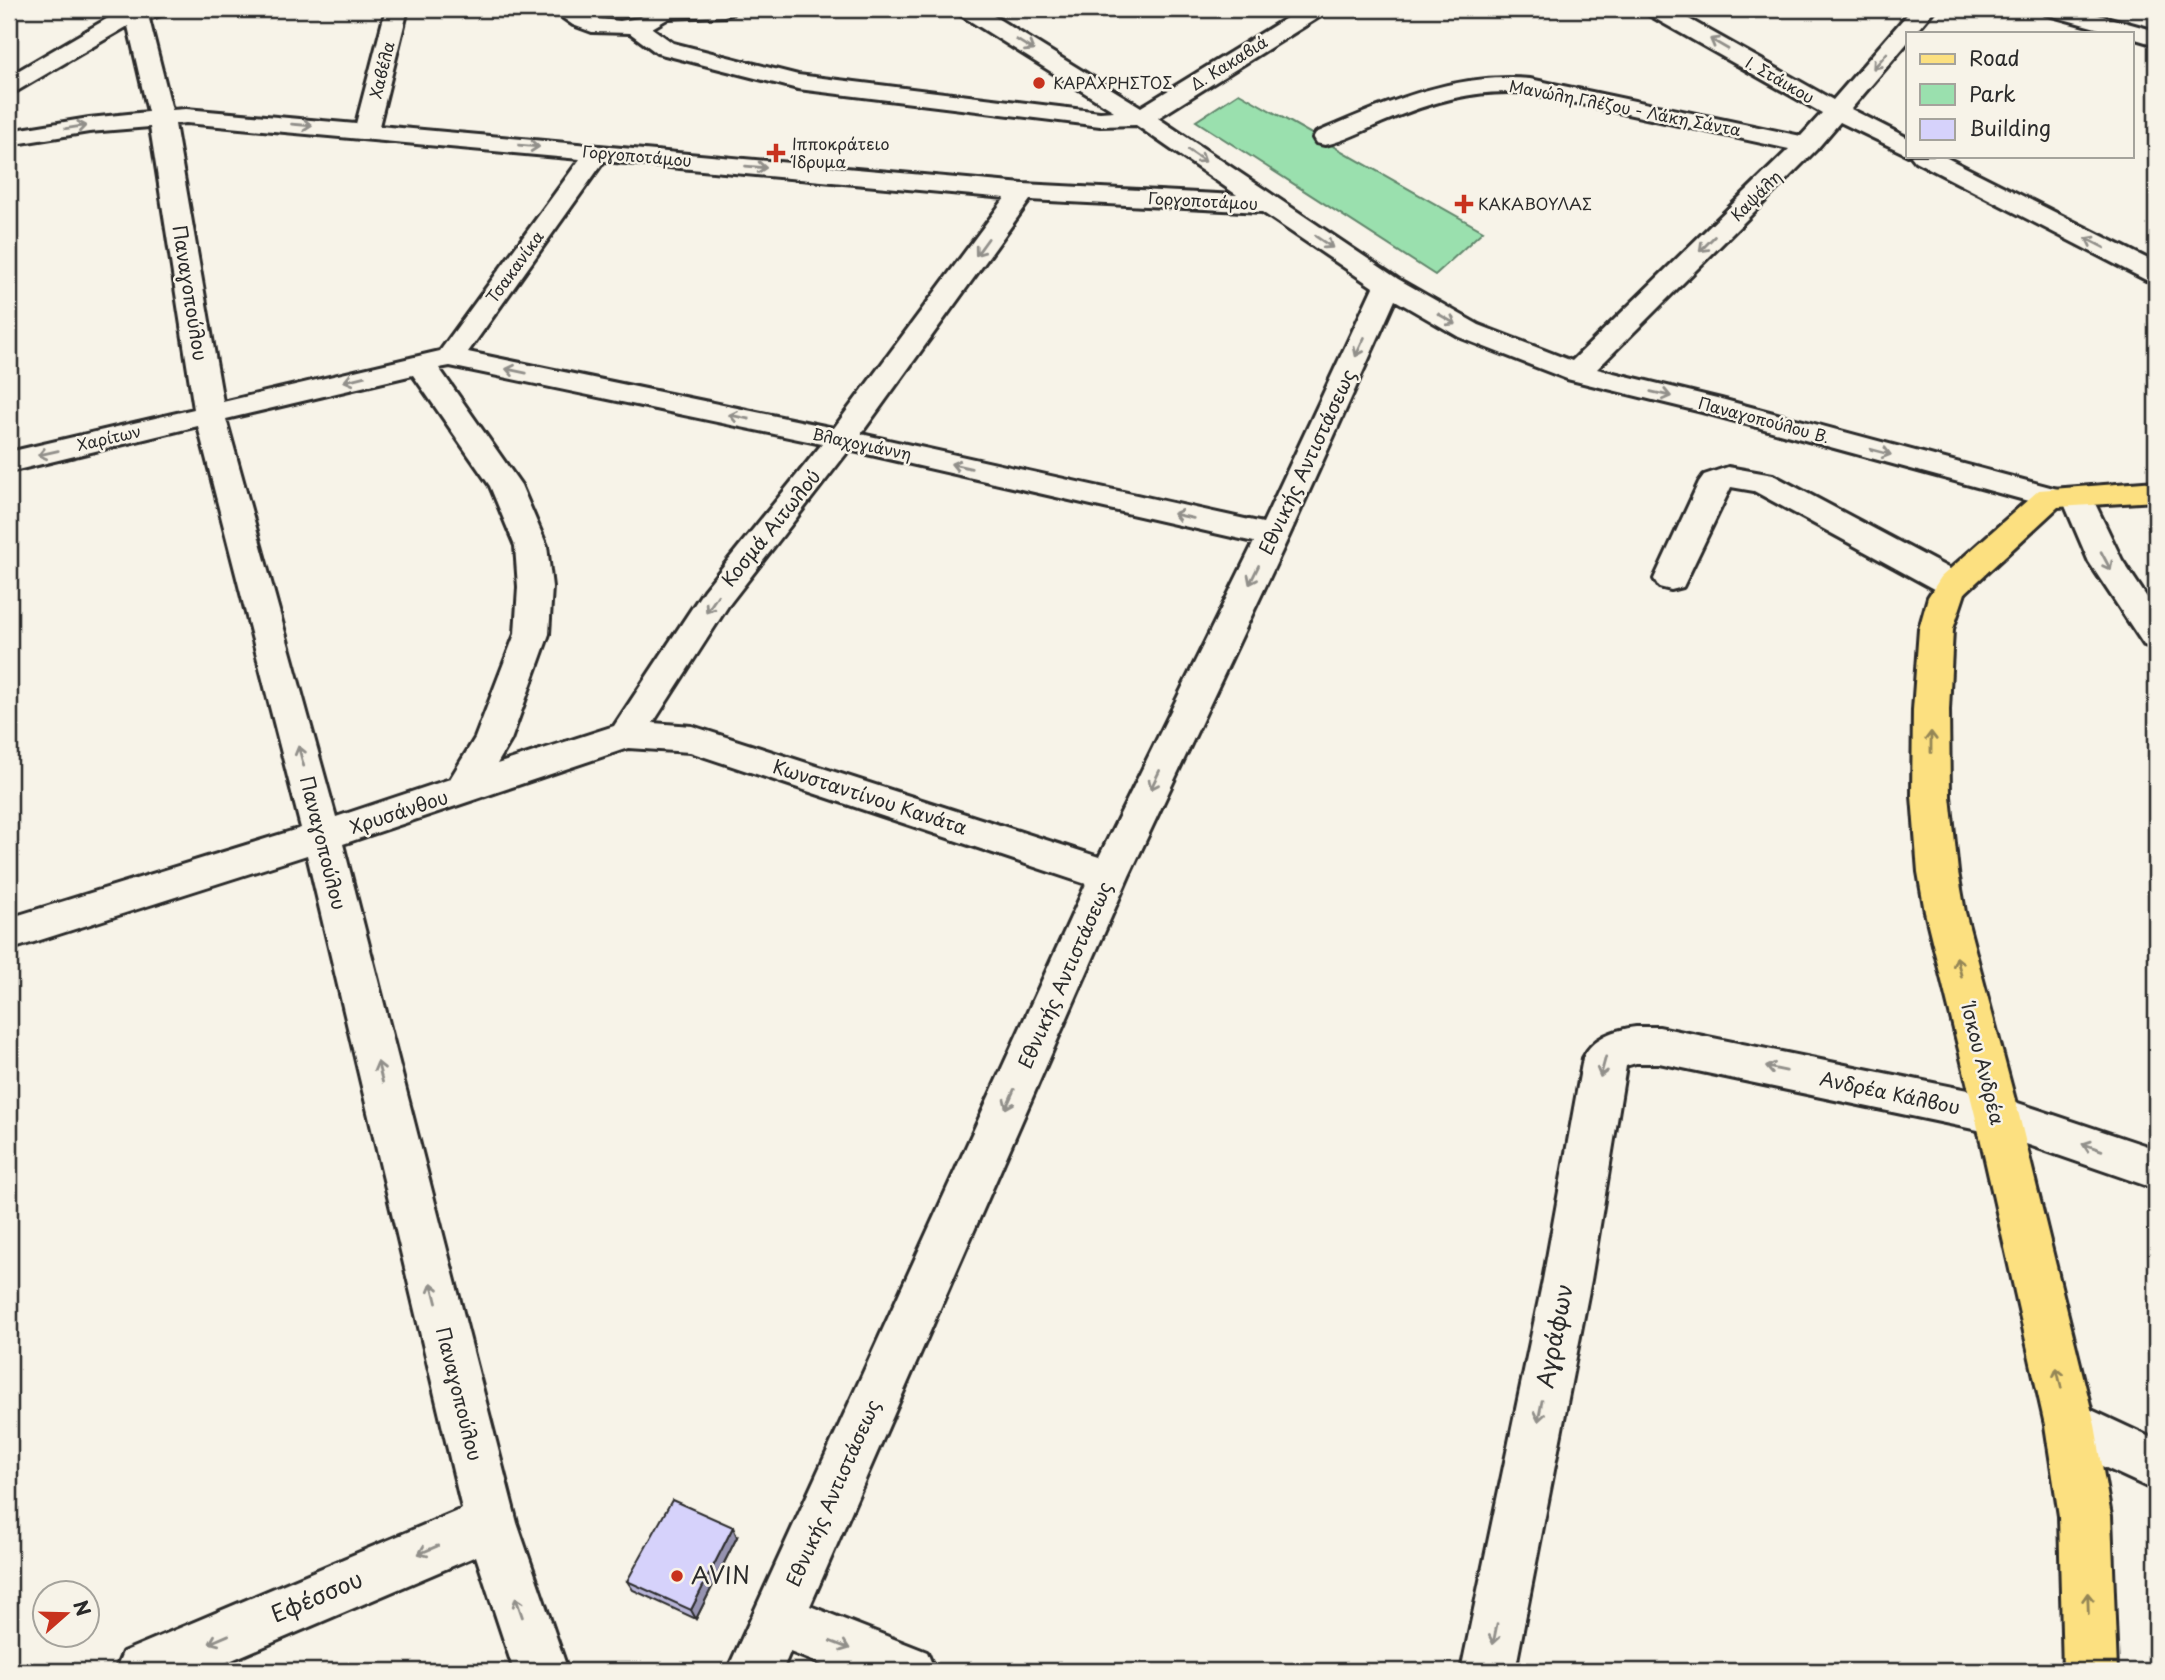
<svg xmlns="http://www.w3.org/2000/svg" width="2165" height="1680" viewBox="0 0 2165 1680" font-family="'Playpen Sans',sans-serif">
	<rect width="100%" height="100%" fill="#f7f3e8"/>
	<filter id="ink" filterUnits="userSpaceOnUse"><feTurbulence type="fractalNoise" baseFrequency=".0143" numOctaves="2"/><feDisplacementMap in="SourceGraphic" scale="14" xChannelSelector="R" yChannelSelector="G"/><feConvolveMatrix kernelMatrix="1 2 1 2 8 2 1 2 1" color-interpolation-filters="sRGB"/></filter>
	<g filter="url(#ink)">
		<path fill="#9ae0ae" stroke="#62866c" stroke-width="2" d="M1239,93L1483,231L1435,275L1196,121Z"/>
		<g fill="none" stroke-linecap="round" stroke-linejoin="round">
			<defs>
				<g id="minor">
					<path d="M124,9H167L164,14L149,19L172,110L186,109L356,124L386,9H408L379,126L1023,184L1237,195L1136,125L1100,126L798,89L657,53L630,33L592,32L573,25L563,18L560,9H582L598,19L620,21L639,18L654,9H735L732,14L724,16L669,18L652,28L673,43L798,75L1100,112L1114,111L959,14L956,9H982L1141,107L1301,9H1327L1324,14L1158,118L1398,279L1479,325L1572,361L1789,149L1530,93C1476,88 1430,102 1381,123C1363,131 1344,141 1325,145L1316,143L1313,138L1316,133C1386,103 1453,72 1530,79L1801,136L1822,113L1647,14L1644,9H1671L1833,100L1912,9H1935L1915,33H1908V42L1851,109L1908,138V155L1840,122L1816,150L1597,369L1721,399L2061,490L2064,495L2067,491L2078,488L2089,491L2122,560L2156,611V649L2144,645L2089,562L2063,501L2050,507L1702,412L1567,379L1459,337L1395,300L1289,536L1129,876L810,1606L927,1652L935,1671H838L790,1652L782,1671H727L1086,884L690,752L628,748L343,844L517,1523L568,1671H514L476,1556L206,1671H115L123,1652L462,1509L307,855L9,950V918L301,828L198,426L9,472V452L194,409L150,127L89,132L9,145V131L89,118L148,112L128,26L17,91L9,93V76L110,17L125,12ZM186,123L580,159L440,351L223,402L175,124ZM604,161L1005,198L834,428L468,352ZM1030,200L1262,212L1373,287L1263,523L861,434ZM450,366L822,444L704,590L614,726L497,764L511,740L549,634L552,587L547,546L521,485L439,368ZM413,375L490,486L515,546L518,587L515,634L475,738L450,779L336,817L226,419ZM849,450L1254,542L1099,857L692,726L653,723L728,606Z"/>
					<path d="M2042,9H2077L2156,31V45L2132,38V33H2114L2045,14Z"/>
					<path d="M1911,156H1943L2156,263V282L2146,280L1915,161Z"/>
					<path d="M1728,467L1773,475L1965,577L1970,585L1965,593L1953,596L1941,593L1754,491L1731,487L1683,587L1671,590L1659,587L1654,579L1699,482L1704,475Z"/>
					<path d="M1636,1027H1659L1997,1096L2156,1149V1189L1997,1134L1659,1063H1636L1626,1066L1591,1280L1515,1671H1461L1543,1280L1583,1058C1593,1037 1614,1030 1636,1027Z"/>
					<path d="M2070,1400L2156,1440V1491L2052,1443L2045,1425L2052,1407Z"/>
				</g>
				<path id="major" d="M2156,481V501L2058,507L1965,593L1953,629L1949,710L1950,796L1958,872L1965,912L2019,1115L2095,1425L2111,1516L2117,1671H2063L2059,1516L2045,1425L1975,1115L1925,912L1918,872L1912,796L1913,710L1919,629L1928,597L1941,577L2039,490Z"/>
			</defs>
			<use href="#minor" stroke="#2b2b2b" stroke-width="6"/>
			<use href="#major" stroke="#2b2b2b" stroke-width="6"/>
			<use href="#minor" fill="#f7f3e8" fill-rule="evenodd"/>
			<use href="#major" fill="#fce080" fill-rule="evenodd"/>
		</g>
		<path fill="#b8b5d8" stroke="#2b2b2b" stroke-width="2" d="M737,1537L696,1619L633,1590L627,1581Z"/>
		<path fill="#9693b0" stroke="#2b2b2b" stroke-width="2" d="M733,1527L737,1537L696,1619L691,1610Z"/>
		<path fill="#d6d2fb" stroke="#2b2b2b" stroke-width="2" d="M672,1500L733,1527L691,1610L627,1581Z"/>
		<defs><path id="oneway-shaft" d="M-6 0H5M1.5-3L5.5 0L1.5 3" fill="none" stroke-width="1.6" stroke-linecap="round" stroke-linejoin="round" transform="scale(1.75)"/></defs>
		<g stroke="#918f8a">
			<use href="#oneway-shaft" transform="translate(1719 44) rotate(-150)"/>
			<use href="#oneway-shaft" transform="translate(1025 45) rotate(32)"/>
			<use href="#oneway-shaft" transform="translate(1880 61) rotate(131)"/>
			<use href="#oneway-shaft" transform="translate(302 125) rotate(5)"/>
			<use href="#oneway-shaft" transform="translate(76 127) rotate(-9)"/>
			<use href="#oneway-shaft" transform="translate(529 146) rotate(5)"/>
			<use href="#oneway-shaft" transform="translate(1197 156) rotate(34)"/>
			<use href="#oneway-shaft" transform="translate(756 167) rotate(5)"/>
			<use href="#oneway-shaft" transform="translate(1324 242) rotate(34)"/>
			<use href="#oneway-shaft" transform="translate(2095 243) rotate(-153)"/>
			<use href="#oneway-shaft" transform="translate(1707 244) rotate(135)"/>
			<use href="#oneway-shaft" transform="translate(982 247) rotate(126)"/>
			<use href="#oneway-shaft" transform="translate(1447 319) rotate(30)"/>
			<use href="#oneway-shaft" transform="translate(1360 347) rotate(115)"/>
			<use href="#oneway-shaft" transform="translate(516 371) rotate(-168)"/>
			<use href="#oneway-shaft" transform="translate(354 379) rotate(166)"/>
			<use href="#oneway-shaft" transform="translate(1661 394) rotate(13)"/>
			<use href="#oneway-shaft" transform="translate(739 417) rotate(-168)"/>
			<use href="#oneway-shaft" transform="translate(1881 452) rotate(15)"/>
			<use href="#oneway-shaft" transform="translate(48 453) rotate(167)"/>
			<use href="#oneway-shaft" transform="translate(961 466) rotate(-167)"/>
			<use href="#oneway-shaft" transform="translate(1183 516) rotate(-167)"/>
			<use href="#oneway-shaft" transform="translate(2106 561) rotate(62)"/>
			<use href="#oneway-shaft" transform="translate(1254 575) rotate(116)"/>
			<use href="#oneway-shaft" transform="translate(712 604) rotate(124)"/>
			<use href="#oneway-shaft" transform="translate(301 756) rotate(-105)"/>
			<use href="#oneway-shaft" transform="translate(1155 780) rotate(116)"/>
			<use href="#oneway-shaft" transform="translate(1603 1067) rotate(105)"/>
			<use href="#oneway-shaft" transform="translate(1776 1069) rotate(-168)"/>
			<use href="#oneway-shaft" transform="translate(380 1072) rotate(-104)"/>
			<use href="#oneway-shaft" transform="translate(1010 1099) rotate(114)"/>
			<use href="#oneway-shaft" transform="translate(2092 1147) rotate(-161)"/>
			<use href="#oneway-shaft" transform="translate(434 1293) rotate(-104)"/>
			<use href="#oneway-shaft" transform="translate(1540 1411) rotate(101)"/>
			<use href="#oneway-shaft" transform="translate(428 1550) rotate(157)"/>
			<use href="#oneway-shaft" transform="translate(519 1607) rotate(-109)"/>
			<use href="#oneway-shaft" transform="translate(1495 1634) rotate(101)"/>
			<use href="#oneway-shaft" transform="translate(219 1639) rotate(157)"/>
			<use href="#oneway-shaft" transform="translate(840 1645) rotate(21)"/>
		</g>
		<g stroke="#948656">
			<use href="#oneway-shaft" transform="translate(1931 742) rotate(-90)"/>
			<use href="#oneway-shaft" transform="translate(1959 967) rotate(-104)"/>
			<use href="#oneway-shaft" transform="translate(2059 1378) rotate(-103)"/>
			<use href="#oneway-shaft" transform="translate(2088 1603) rotate(-92)"/>
		</g>
	</g>
	<g fill="#c8321e" stroke="#f7f3e8" stroke-width="2.5">
		<circle cx="1039" cy="83" r="7"/>
		<path d="M772.5 142.5h7v7h7v7h-7v7h-7v-7h-7v-7h7z"/>
		<path d="M1460.5 193.5h7v7h7v7h-7v7h-7v-7h-7v-7h7z"/>
		<circle cx="677" cy="1576" r="7"/>
	</g>
	<g text-anchor="middle" stroke-width="5" stroke-linejoin="round" paint-order="stroke">
		<g font-size="16" fill="#2b2b2b" stroke="#f7f3e8">
			<text transform="translate(1229 63) rotate(-32)" y="6">Δ. Κακαβιά</text>
			<text transform="translate(382 70) rotate(-76)" y="6">Χαβέλα</text>
			<text transform="translate(1780 80) rotate(30)" y="6">Ι. Στάικου</text>
			<text transform="translate(1625 108) rotate(11)" y="6">Μανώλη Γλέζου - Λάκη Σάντα</text>
			<text transform="translate(637 156) rotate(5)" y="6">Γοργοποτάμου</text>
			<text transform="translate(1756 196) rotate(-45)" y="6">Καψάλη</text>
			<text transform="translate(1203 201) rotate(3)" y="6">Γοργοποτάμου</text>
			<text transform="translate(515 267) rotate(-54)" y="6">Τσακανίκα</text>
			<text transform="translate(1764 420) rotate(15)" y="6">Παναγοπούλου Β.</text>
			<text transform="translate(109 438) rotate(-13)" y="6">Χαρίτων</text>
			<text transform="translate(862 444) rotate(12)" y="6">Βλαχογιάννη</text>
		</g>
		<g font-size="16" fill="#2b2b2b" stroke="#f7f3e8" text-anchor="start">
			<text x="1053" y="89">ΚΑΡΑΧΡΗΣΤΟΣ</text>
			<text x="792" y="150">Ιπποκράτειο<tspan x="792" dy="18">Ίδρυμα</tspan></text>
			<text x="1478" y="210">ΚΑΚΑΒΟΥΛΑΣ</text>
		</g>
		<g font-size="19" fill="#2b2b2b" stroke="#f7f3e8">
			<text transform="translate(190 293) rotate(81)" y="7">Παναγοπούλου</text>
			<text transform="translate(1307 462) rotate(-65)" y="7">Εθνικής Αντιστάσεως</text>
			<text transform="translate(771 528) rotate(-51)" y="7">Κοσμά Αιτωλού</text>
			<text transform="translate(870 797) rotate(18)" y="7">Κωνσταντίνου Κανάτα</text>
			<text transform="translate(399 812) rotate(-18)" y="7">Χρυσάνθου</text>
			<text transform="translate(323 843) rotate(76)" y="7">Παναγοπούλου</text>
			<text transform="translate(1065 975) rotate(-66)" y="7">Εθνικής Αντιστάσεως</text>
			<text transform="translate(1983 1064) rotate(76)" y="7">Ίσκου Ανδρέα</text>
			<text transform="translate(1890 1093) rotate(12)" y="7">Ανδρέα Κάλβου</text>
			<text transform="translate(459 1394) rotate(76)" y="7">Παναγοπούλου</text>
			<text transform="translate(833 1493) rotate(-66)" y="7">Εθνικής Αντιστάσεως</text>
		</g>
		<g font-size="23" fill="#2b2b2b" stroke="#f7f3e8">
			<text transform="translate(1555 1336) rotate(-79)" y="8">Αγράφων</text>
			<text transform="translate(317 1597) rotate(-23)" y="8">Εφέσσου</text>
		</g>
		<g font-size="23" fill="#2b2b2b" stroke="#f7f3e8" text-anchor="start">
			<text x="691" y="1584">AVIN</text>
		</g>
	</g>
	<rect width="2165" height="1680" fill="none" stroke="#f7f3e8" stroke-width="35"/>
	<rect x="18" y="18" width="2130" height="1645" fill="none" stroke="#2b2b2b" stroke-width="2.5" filter="url(#ink)"/>
	<rect x="1906" y="32" width="228" height="126" fill="#f7f3e8" stroke="#a5a39c" stroke-width="2"/>
	<rect x="1920" y="54" width="35" height="10" fill="#fce080" stroke="#a5a39c" stroke-width="2"/>
	<text x="1969" y="66" font-size="21" fill="#2b2b2b">Road</text>
	<rect x="1920" y="84" width="35" height="21" fill="#9ae0ae" stroke="#a5a39c" stroke-width="2"/>
	<text x="1969" y="102" font-size="21" fill="#2b2b2b">Park</text>
	<rect x="1920" y="119" width="35" height="21" fill="#d6d2fb" stroke="#a5a39c" stroke-width="2"/>
	<text x="1969" y="136" font-size="21" fill="#2b2b2b">Building</text>
	<g transform="translate(66 1614) rotate(70)"><circle r="33" fill="#f7f3e8" stroke="#a5a39c" stroke-width="2"/>
	<path d="M0-5L12 26L0 18L-12 26Z" fill="#c8321e"/>
	<text y="-10" font-size="19" font-weight="bold" text-anchor="middle" fill="#2b2b2b">N</text>
	</g>
</svg>
